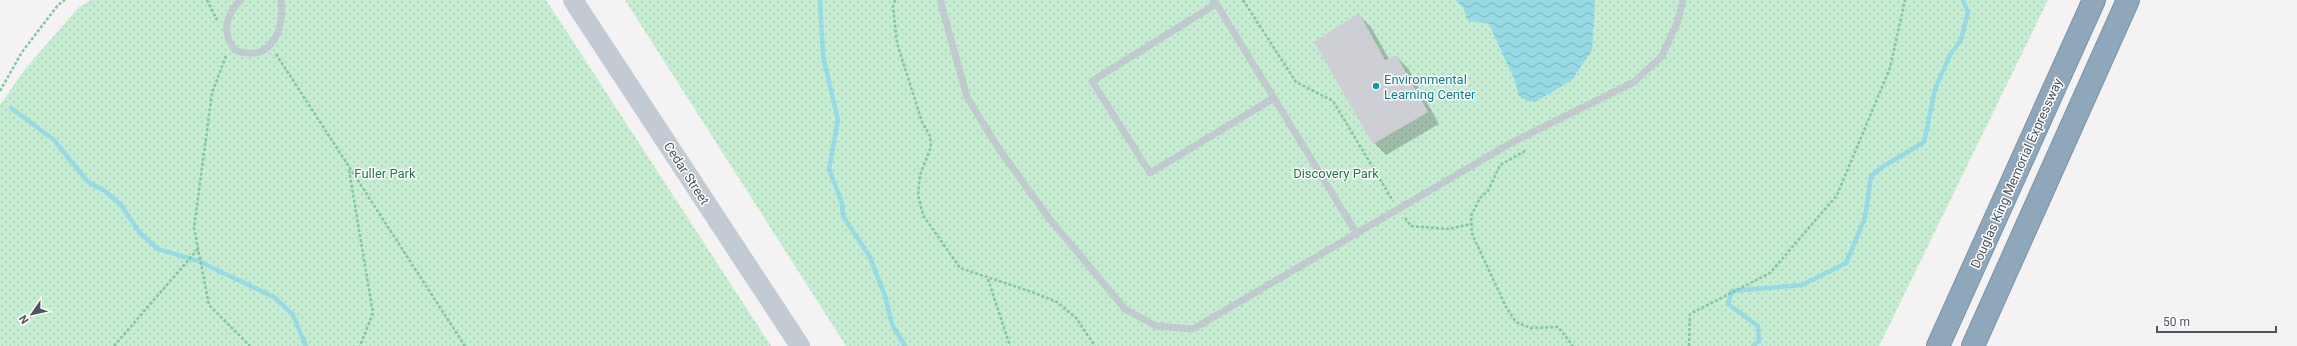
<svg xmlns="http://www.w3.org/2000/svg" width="2297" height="346" viewBox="0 0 2297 346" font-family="Roboto,sans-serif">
	<defs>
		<pattern id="park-dots" width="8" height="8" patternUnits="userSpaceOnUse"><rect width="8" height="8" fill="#c6ecd2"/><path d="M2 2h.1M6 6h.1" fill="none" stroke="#acccb7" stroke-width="1.8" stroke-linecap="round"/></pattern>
		<pattern id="water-waves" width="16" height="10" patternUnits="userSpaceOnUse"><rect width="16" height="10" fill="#97dae5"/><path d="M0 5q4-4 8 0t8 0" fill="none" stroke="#7db4bd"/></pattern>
	</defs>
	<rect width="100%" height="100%" fill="#f4f2f2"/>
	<g fill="url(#park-dots)">
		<path d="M91,0H546L771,346H0V105L26,68L79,7Z"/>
		<path d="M625,0H2048L1879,346H846Z"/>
	</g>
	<path fill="url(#water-waves)" d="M1455,0H1595L1592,50L1572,80L1535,102L1527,101L1519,96L1515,81L1489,24L1468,21L1463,7Z"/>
	<path fill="#0003" d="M1359,15L1371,27L1389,59L1396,56L1408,68L1439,124L1386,155L1374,143Z"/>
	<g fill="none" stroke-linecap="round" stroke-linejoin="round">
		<g stroke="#97dae5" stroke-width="4.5">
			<path d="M820,0L823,56L838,120L829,169L842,203L843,216L870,257L885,296L892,324L905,346"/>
			<path d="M11,108L53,139L88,182L105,191L121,205L140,233L158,249L198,261L274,297L293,315L306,346"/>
			<path d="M1753,346L1759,341L1758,326L1728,304L1732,291L1802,285L1846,263L1865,218L1871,176L1884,166L1924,142L1935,89L1950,55L1961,40L1968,12L1963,0"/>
		</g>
	</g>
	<path fill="#cdcfd4" d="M1359,13L1385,60L1396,55L1428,112L1373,144L1314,42Z"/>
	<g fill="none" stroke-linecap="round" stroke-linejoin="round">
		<defs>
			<g id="highway">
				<path d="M1938,346L2094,0"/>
				<path d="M1973,346L2128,0"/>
			</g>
		</defs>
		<use href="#highway" stroke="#7a93a7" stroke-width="24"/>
		<g stroke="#81c7a0" stroke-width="2.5" stroke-dasharray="3 2" stroke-linecap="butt">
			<path d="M207,0L217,20"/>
			<path d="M895,0L893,7L897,43L922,122L930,136L931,147L920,175L918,195L923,215L960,268L1032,292L1057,302L1076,318L1095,346"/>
			<path d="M1243,0L1296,82L1333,101L1393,201"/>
			<path d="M276,54L465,346"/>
			<path d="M226,56L212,93L194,228L209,305L250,346"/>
			<path d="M0,91L22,52L58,5L65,0"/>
			<path d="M1525,151L1500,165L1488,191L1480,198L1471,216L1472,234L1507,309L1516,322L1531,328L1558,327L1573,346"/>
			<path d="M349,170L373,313L360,346"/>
			<path d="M1405,218L1411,226L1448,229L1471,224"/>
			<path d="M988,279L1010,346"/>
			<path d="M114,346L198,249"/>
			<path d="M1689,346L1690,314L1770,273L1837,195L1890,68L1905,0"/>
		</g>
		<g stroke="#c1cacf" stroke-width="7">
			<path d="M241,0C226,14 221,33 235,50C270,64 285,31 281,0"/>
			<path d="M940,0L967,97L997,146L1048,217L1125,309L1156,326L1193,329L1511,143L1634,82L1662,56L1678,21L1683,0"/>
			<path d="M1214,0L1357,234"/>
			<path d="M1216,4L1092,81L1150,173L1274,98"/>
		</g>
		<path stroke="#c2cbd3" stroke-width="20" d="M573,0L800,346"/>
		<use href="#highway" stroke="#8fa7bb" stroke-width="22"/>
	</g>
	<circle fill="#0f9aa8" stroke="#fff" stroke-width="1.5" cx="1376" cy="86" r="4"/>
	<g text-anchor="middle" stroke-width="3" stroke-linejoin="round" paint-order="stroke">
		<g font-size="13" fill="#0d838f" stroke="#fff" text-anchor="start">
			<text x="1384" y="84">Environmental<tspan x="1384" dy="15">Learning Center</tspan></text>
		</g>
		<g font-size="13" fill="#217a48" stroke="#fff">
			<text x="385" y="178">Fuller Park</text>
			<text x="1336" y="178">Discovery Park</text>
		</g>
		<g font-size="13" fill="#4b565e" stroke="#fff">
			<text transform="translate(687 173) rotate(57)" y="5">Cedar Street</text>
			<text transform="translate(2016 173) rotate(-66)" y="5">Douglas King Memorial Expressway</text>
		</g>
	</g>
	<g transform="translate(32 314) rotate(236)" stroke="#ffffff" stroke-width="3" paint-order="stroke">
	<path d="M0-3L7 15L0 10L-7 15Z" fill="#4b565e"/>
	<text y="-6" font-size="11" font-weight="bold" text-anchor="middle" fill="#4b565e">N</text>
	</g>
	<path d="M2157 326v6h119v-6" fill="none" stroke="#4b565e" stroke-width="2"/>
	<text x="2163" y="326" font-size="12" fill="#4b565e" stroke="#ffffff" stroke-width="3" paint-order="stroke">50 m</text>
</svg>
